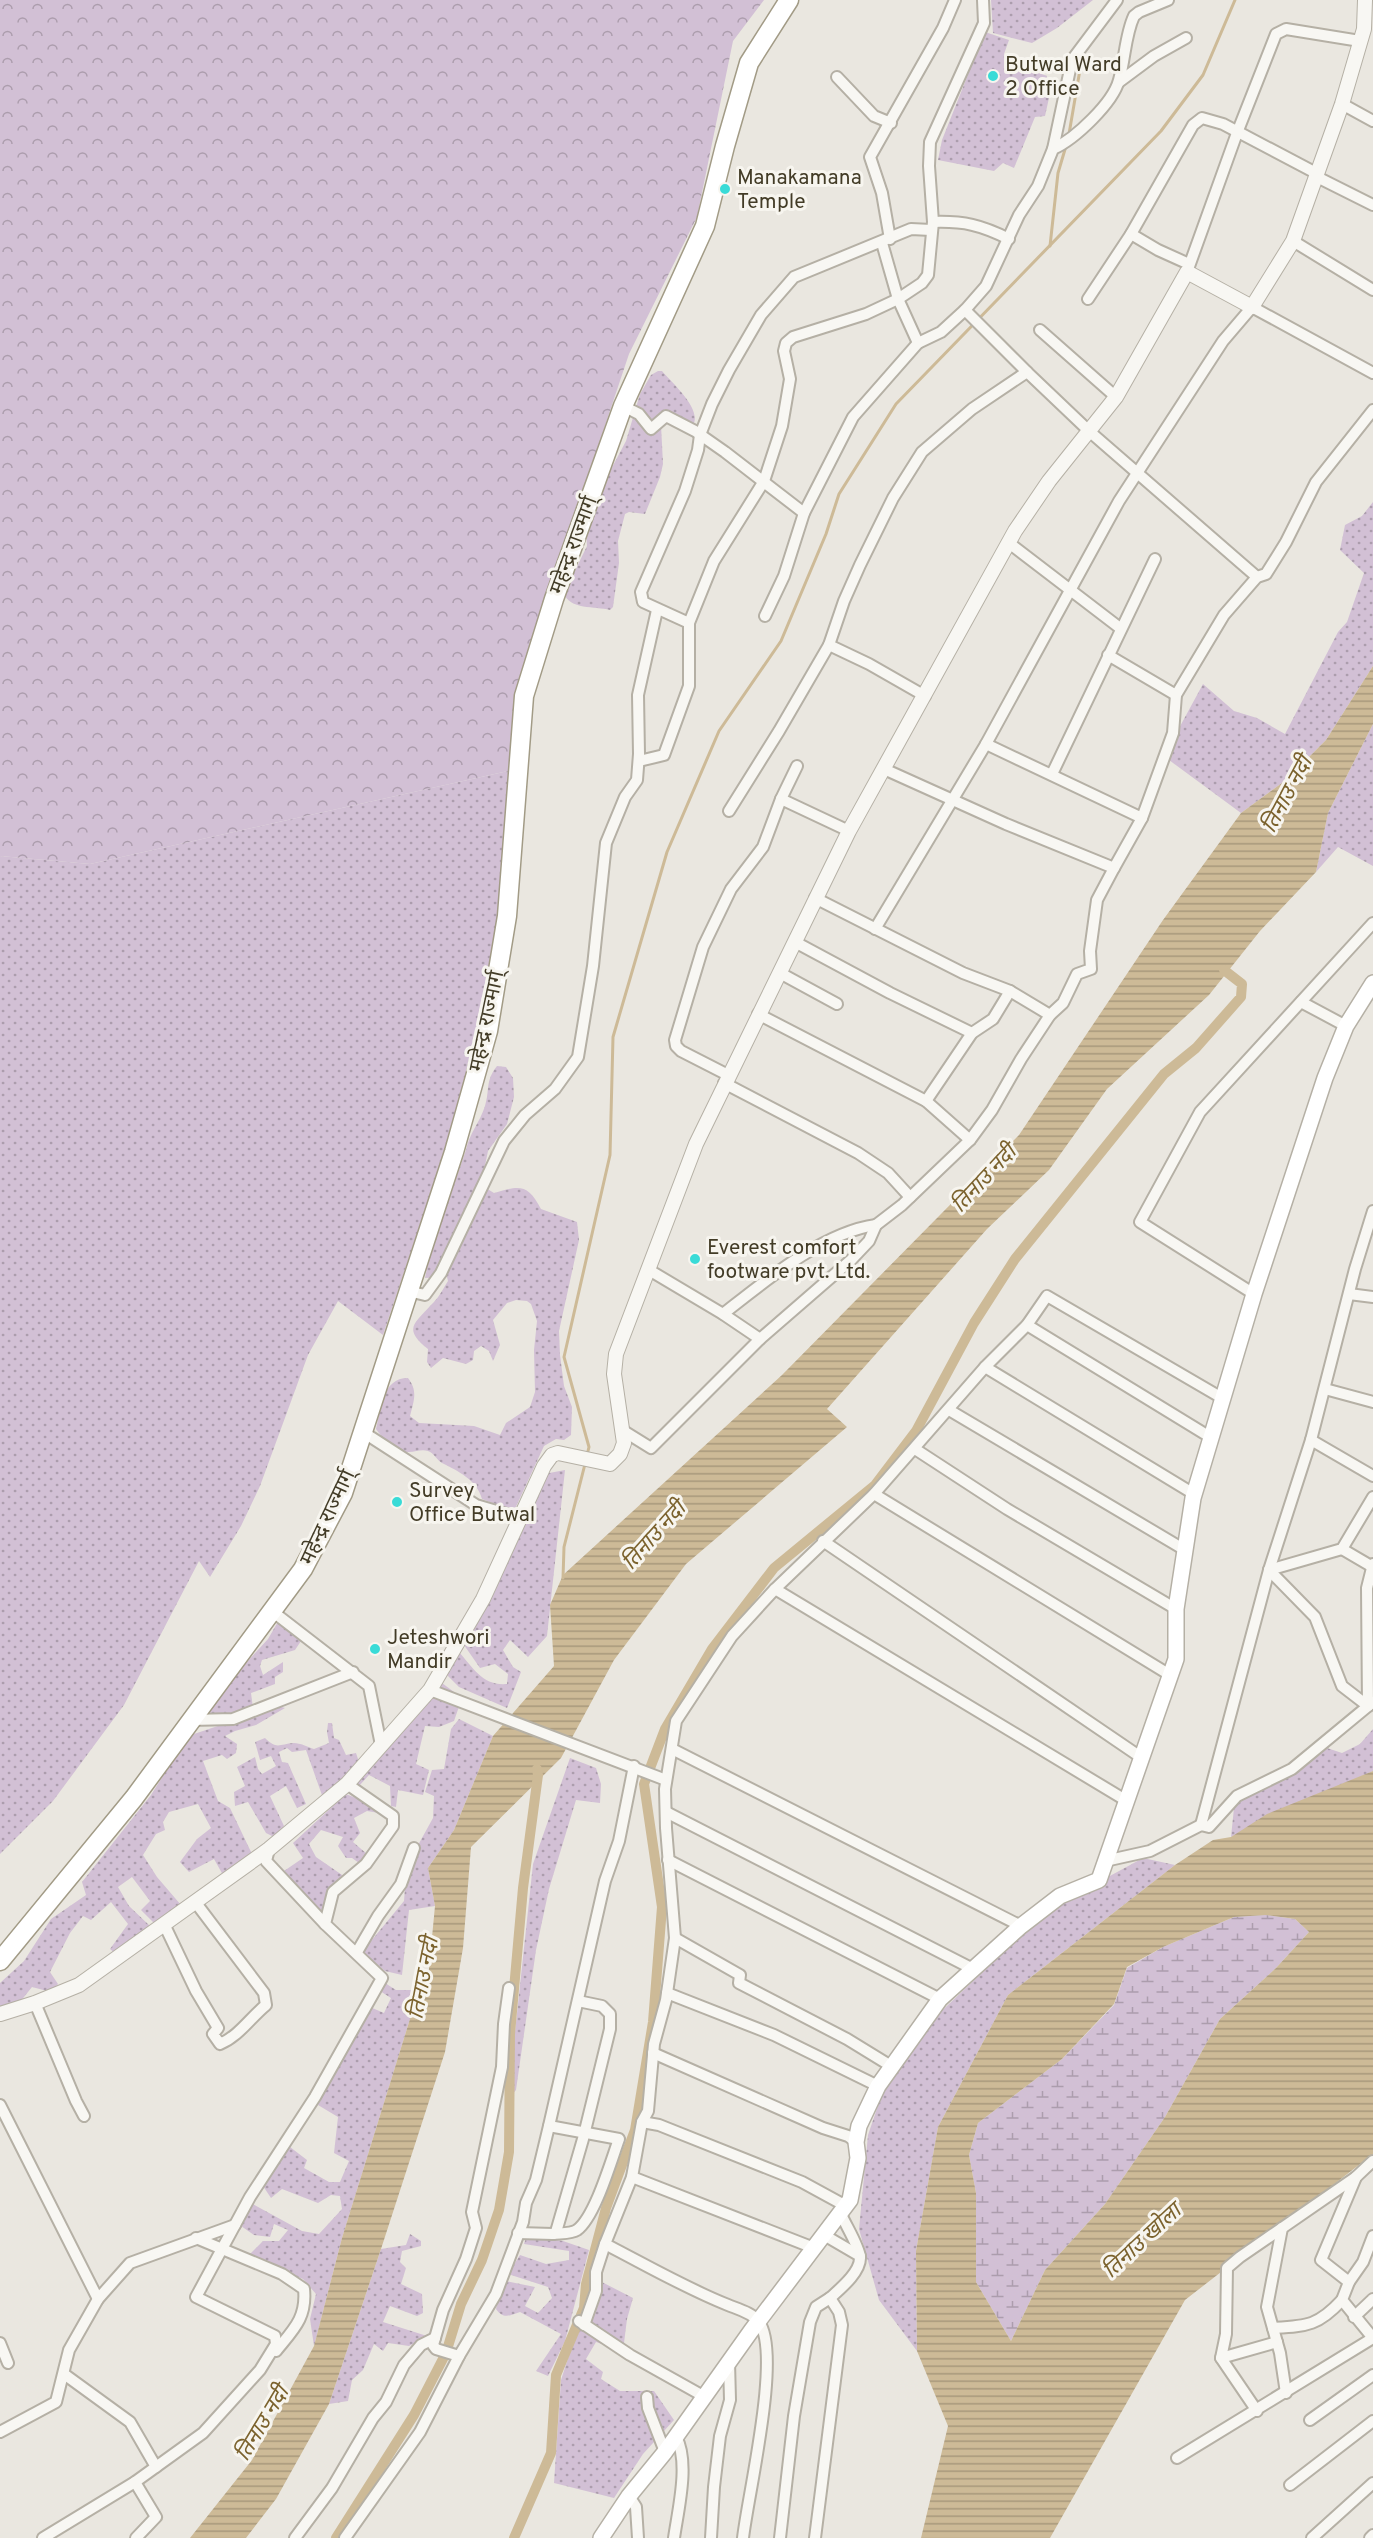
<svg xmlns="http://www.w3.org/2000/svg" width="1373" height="2538" viewBox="0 0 1373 2538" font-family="Overpass,'Noto Sans Devanagari',sans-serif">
	<defs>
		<pattern id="grass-dots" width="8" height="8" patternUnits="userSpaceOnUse" patternTransform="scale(1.5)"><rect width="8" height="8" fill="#d2c0d5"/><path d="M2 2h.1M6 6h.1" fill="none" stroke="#ac9dad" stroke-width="1.8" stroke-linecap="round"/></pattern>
		<pattern id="forest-crowns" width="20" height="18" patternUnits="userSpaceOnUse" patternTransform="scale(1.5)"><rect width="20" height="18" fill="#d2c0d5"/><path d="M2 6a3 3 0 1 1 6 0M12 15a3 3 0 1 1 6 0" fill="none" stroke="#ac9dad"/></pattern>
		<pattern id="wetland-marsh" width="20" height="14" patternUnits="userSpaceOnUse" patternTransform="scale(1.5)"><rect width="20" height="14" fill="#d2c0d5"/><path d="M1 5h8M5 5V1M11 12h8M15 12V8" fill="none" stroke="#ac9dad"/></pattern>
		<pattern id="water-rules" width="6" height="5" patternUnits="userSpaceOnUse" patternTransform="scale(1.5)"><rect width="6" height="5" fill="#cdba97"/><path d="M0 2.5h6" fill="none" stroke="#a8987b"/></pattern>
	</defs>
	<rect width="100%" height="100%" fill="#eae7e0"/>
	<g fill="url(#grass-dots)">
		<path d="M991,0H1093L1057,28L1032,43L993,33Z"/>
		<path d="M985,32L1009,40L1004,54L1014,64L1047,76L1044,84L1051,89L1045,116L1035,117L1014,168L1003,163L994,171L938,160L942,140Z"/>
		<path d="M658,371H662C672,383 700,407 694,423L672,417L661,425L663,464L660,477L645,514L629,512L625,514L618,541L619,563L613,607L610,610C595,606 569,610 564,593L587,546L586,529L608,475L626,441L640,394L651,375Z"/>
		<path d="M1373,502V666L1326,740L1286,780L1241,813L1169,760L1178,730L1203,684L1234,711L1257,718L1285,734L1338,632L1347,622L1364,573L1340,550L1345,525L1362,516Z"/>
		<path d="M1373,724V866L1338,847L1316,872L1328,813Z"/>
		<path d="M508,771L506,832L495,948L473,1065L383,1335L338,1301L308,1355L260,1486L241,1526L210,1577L199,1561L124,1705L53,1801L0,1854V856L90,864Z"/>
		<path d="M497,1066L506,1067L513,1078L514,1097L507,1124L488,1151L481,1185L494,1193C520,1185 528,1184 541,1209L577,1222L579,1240L559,1331L560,1355L564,1386L572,1407L571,1435L564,1440L556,1439L544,1446L514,1511L482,1499C477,1480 458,1471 442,1463C437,1460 434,1453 428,1451C421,1449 416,1452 409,1452C394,1453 384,1440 376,1429C381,1409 382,1378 408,1378C418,1391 414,1400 410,1416L419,1423L474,1426L500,1435L506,1423L530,1407L535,1392L534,1350L537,1321L531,1304L527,1301L516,1300L507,1303L493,1320L500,1345L493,1361L489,1351L481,1346L474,1351L473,1360L466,1364L443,1358L431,1368L427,1362L428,1349C402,1329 415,1323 431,1305C438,1299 443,1289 448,1281L447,1277L425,1278L430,1254L466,1150C469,1134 480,1122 485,1106C490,1090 485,1081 497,1066Z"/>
		<path d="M565,1470L547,1636L528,1657L510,1640L503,1650L513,1667L521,1672L507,1708L459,1687L447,1675L459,1652C474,1669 483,1686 507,1684L508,1674L495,1664L480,1668L464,1645L498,1577L544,1474Z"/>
		<path d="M279,1620L303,1638L295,1650L262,1660L260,1666L263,1675L283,1662V1672L275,1677V1684L251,1693L253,1708L219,1717L209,1712L246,1663L268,1639Z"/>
		<path d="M442,1683L462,1698L454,1721L439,1727L425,1726L416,1764L429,1770L423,1795L398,1790L396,1807L391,1806L390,1786L369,1775L359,1786L355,1781Z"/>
		<path d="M278,1706L285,1708L256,1725L235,1731L225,1736L237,1744L236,1753L227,1759L222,1755L203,1761L218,1801L230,1808L252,1854L223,1875L214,1859L189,1872L180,1862L197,1839L211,1828L198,1804L169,1812L163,1822L165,1830L156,1834L143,1855L157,1877L181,1905L155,1924L141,1910L150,1901L132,1877L118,1887L129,1906L150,1926L116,1954L110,1949L128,1924L111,1902L91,1920L83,1916L70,1933L50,1972L58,1984L51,1992L32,1987L20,2002L0,2010V1983L24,1961L51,1919L86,1895L82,1882L151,1795L188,1736Z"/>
		<path d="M459,1719L493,1736L454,1830L428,1868L435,1906L409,1910L402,1975L385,1971L362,1952L404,1901L405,1888L417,1847L433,1818L434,1796L425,1792L432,1770L444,1769L451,1729Z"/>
		<path d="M328,1723H332L334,1738L339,1740L346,1755L356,1753L360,1765L323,1798L306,1750L292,1752L287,1748L279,1752L282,1762L288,1763L306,1804L297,1808L286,1786L270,1796L284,1826L274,1837L266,1833L248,1802L235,1806L234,1792L245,1786L237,1767L255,1757L258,1769L262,1774L276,1766L271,1756L260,1760L255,1742L265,1738C277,1750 279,1744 294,1743C300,1743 308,1747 314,1749L329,1743L327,1732Z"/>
		<path d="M1373,1729V1771L1231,1837L1234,1808L1249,1794L1282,1779L1327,1748L1342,1753L1360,1744Z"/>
		<path d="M570,1758L596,1768L601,1784L600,1803L576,1800L549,1889L536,1950L516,2090L512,2095V2060L533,1864Z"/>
		<path d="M346,1794L370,1804L379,1813L367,1811L354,1818L360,1833L353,1842L367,1854L359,1863L352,1858H346L338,1846L343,1837L321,1830L309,1844L316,1857L345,1877L329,1887L323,1912L298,1888L284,1871L303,1858L293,1843Z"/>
		<path d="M1143,1858L1175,1865L1008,1995L938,2127L916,2251L917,2351L879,2300L859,2229L868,2135L883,2091L930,2022L1049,1909Z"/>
		<path d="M385,1983L396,1990H419L342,2238L314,2346L310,2319L316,2294L303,2279L248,2256L263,2241H279L288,2230L274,2224L270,2237L254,2235L241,2226L251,2203L302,2231L319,2234L342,2209L340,2196L331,2195L318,2203L282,2189L271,2198L263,2186L290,2147L307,2160L304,2168L329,2182H340L349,2161L334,2153L338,2117L318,2105L370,2007L384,2013L391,1998L380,1991Z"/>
		<path d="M410,2234L421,2241V2246L402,2251L400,2262L406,2268L401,2284L422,2294L423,2313L417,2316L390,2306L383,2322L427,2336L409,2346L388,2343L383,2351L374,2344L363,2370L352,2380L348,2401L329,2404L381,2249L406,2245Z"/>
		<path d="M527,2235L563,2241L589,2250L565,2341L548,2376L536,2371L561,2334L520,2312C509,2316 503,2319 496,2309L505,2281L535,2287L525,2306L538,2313L552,2298L548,2287L508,2274L520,2255L546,2264L569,2260V2251L524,2244Z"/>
		<path d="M596,2279L633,2298L627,2319L623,2351L596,2342L586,2359L603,2372L601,2379L620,2391H654L674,2420L643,2454L614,2498L554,2483L561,2380L572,2346L583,2324Z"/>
	</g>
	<path fill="url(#forest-crowns)" d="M0,0H764L733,41L697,217L629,354L540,620L519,692L508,771L90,864L0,856Z"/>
	<path fill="url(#wetland-marsh)" d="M1266,1915L1295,1919L1309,1932L1276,1968L1220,2019L1165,2117L1105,2204L1045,2270L1011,2341L976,2282V2193L969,2155L978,2123L1062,2059L1114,2005L1127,1968L1163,1947L1234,1917Z"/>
	<g fill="url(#water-rules)" fill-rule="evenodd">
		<path d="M1373,666V724L1328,813L1316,872L1260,931L1209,995L1107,1089L1049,1170L987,1229L827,1409L847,1427L686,1564L614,1660L561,1758L471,1847L463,1948L445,2052L381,2249L329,2404L276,2499L246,2538H190L252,2460L314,2346L342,2238L419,1990L427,1989L435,1906L428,1868L454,1830L493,1736L554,1666L550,1605L563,1575L782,1375L1019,1135L1163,920L1241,813L1286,780L1326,740Z"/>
		<path d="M1373,1771V2154L1185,2300L1050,2538H921L948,2426L917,2351L916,2251L938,2127L1008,1995L1175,1865L1213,1840L1231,1837L1267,1814ZM1266,1915L1295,1919L1309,1932L1276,1968L1220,2019L1165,2117L1105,2204L1045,2270L1011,2341L976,2282V2193L969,2155L978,2123L1062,2059L1114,2004L1127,1967L1163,1947L1234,1917Z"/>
	</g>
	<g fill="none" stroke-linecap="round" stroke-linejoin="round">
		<g stroke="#cdba97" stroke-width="3">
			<path d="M1069,134L1083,52"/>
			<path d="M1050,246L1058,173L1066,146"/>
			<path d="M587,1455L589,1447L564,1357L610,1155L613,1037L667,852L719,731L781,641L826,534L839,494L896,404L1161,131L1203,75L1235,0"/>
			<path d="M563,1578L564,1547L585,1464"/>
		</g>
		<g stroke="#cdba97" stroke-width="10">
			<path d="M336,2538L414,2415L446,2353L461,2304L482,2260L499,2210L509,2152L510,2034L523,1888L538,1775L537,1769"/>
			<path d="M514,2538L551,2453L556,2375L584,2308L586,2284L606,2208L635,2130L653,2022L662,1907L644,1784L665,1729L712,1649L774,1568L875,1485L916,1431L974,1323L1015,1259L1164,1074L1196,1048L1241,997L1242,984L1224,970"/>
		</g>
		<defs>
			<g id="minor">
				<path d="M837,77L874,116L891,123"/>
				<path d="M1119,82L1154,56L1186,38"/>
				<path d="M1342,104L1373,121"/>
				<path d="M1053,149L1072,60L1117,0"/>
				<path d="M1315,176L1373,205"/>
				<path d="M933,222C964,221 981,225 1009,239"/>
				<path d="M1131,234L1158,250L1189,264"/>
				<path d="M890,239L882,193L870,157L943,28L955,0"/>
				<path d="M1293,241L1373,290"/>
				<path d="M882,243L898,299L918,343"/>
				<path d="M1187,272L1237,133L1276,34L1286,29L1360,41"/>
				<path d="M1088,299L1131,234L1193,125L1202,118L1223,124L1316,173"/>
				<path d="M1040,330L1116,397"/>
				<path d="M1027,372L1089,431L1257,577"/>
				<path d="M623,406L639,414L651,429L666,416L695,431L725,452L804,513"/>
				<path d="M1009,543L1120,628"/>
				<path d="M765,616L784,576L804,513L853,417L918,343L941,332L965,310L986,286L1019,215L1038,186L1053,149C1075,139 1113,103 1119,80C1125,60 1125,35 1134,16L1139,12L1168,0"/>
				<path d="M689,623L643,602L641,592L685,491L698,450L700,435L712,404L729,370L761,315L794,277L911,229L931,230"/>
				<path d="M829,645L869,664L925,696"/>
				<path d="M1108,655L1176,695"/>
				<path d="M986,744L1142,818"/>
				<path d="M639,761L664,755L689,686V623L714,561L764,481L782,426L790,379L784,351L786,343L793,337L866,314L898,299L922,283L928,275L933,222L929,166L930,142L984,23L983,0"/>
				<path d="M884,769L1006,824L1114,868L1142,818L1173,733L1176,695L1224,615L1257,577L1266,574L1286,542L1316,482L1373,410"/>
				<path d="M1052,774L1155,559"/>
				<path d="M781,799L849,831"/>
				<path d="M729,811L779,731L829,645L844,601L860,565L893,498L922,452L972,409L1027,372L965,310"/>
				<path d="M815,898L963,973L1010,991L1050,1015"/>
				<path d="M875,929L986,744L1119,501L1223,341L1252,307L1373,373"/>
				<path d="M795,942L890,993L972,1033"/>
				<path d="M780,973L837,1004"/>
				<path d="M1301,1002L1346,1026"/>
				<path d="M758,1014L926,1101L970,1140"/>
				<path d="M728,1075L681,1051L676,1046L675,1040L703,947L731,889L763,847L781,799L797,766"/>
				<path d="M724,1083L858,1153L888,1173L910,1197"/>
				<path d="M926,1101L972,1033L993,1019L1010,991"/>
				<path d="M649,1270L723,1314L760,1339"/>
				<path d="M408,1291L425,1295L441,1273L504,1141L525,1115L555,1089L578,1057L593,966L606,843L625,797L637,780L639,754L638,695L657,610"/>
				<path d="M1254,1294L1140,1222L1200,1112L1373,923"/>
				<path d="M1349,1294L1373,1297"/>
				<path d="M723,1314C765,1281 823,1232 876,1225"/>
				<path d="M1027,1325L1210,1437"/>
				<path d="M985,1367L1194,1494"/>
				<path d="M1325,1389L1373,1402"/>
				<path d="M949,1410L1185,1550"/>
				<path d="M622,1430L651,1448L760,1339L851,1260L869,1241L876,1225L902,1205L970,1140L992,1110L1021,1059L1050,1015L1063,1003L1077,974L1091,969L1090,951L1097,900L1114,868"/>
				<path d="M363,1432L476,1505L520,1518"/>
				<path d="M1311,1440L1373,1476"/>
				<path d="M915,1449L1007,1509L1176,1609"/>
				<path d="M874,1494L1170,1675"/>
				<path d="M823,1541L1142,1758"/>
				<path d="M1342,1549L1371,1566"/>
				<path d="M1269,1570L1315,1617L1342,1686L1368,1706"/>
				<path d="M1269,1570L1342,1549L1373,1497"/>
				<path d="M775,1589L1127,1801"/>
				<path d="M272,1611L369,1686L381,1745"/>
				<path d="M430,1690L666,1780"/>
				<path d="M1368,1706L1367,1588L1373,1564"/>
				<path d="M191,1720L233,1719L353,1672"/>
				<path d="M672,1749L1021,1926"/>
				<path d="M666,1812L973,1969"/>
				<path d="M1201,1825L1269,1570L1311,1440L1355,1269L1373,1211"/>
				<path d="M269,1849L266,1861L325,1924"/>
				<path d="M668,1860L940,1999"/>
				<path d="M1105,1861L1150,1851L1201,1825L1209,1827L1237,1796L1292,1769L1373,1702"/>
				<path d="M164,1924L196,1991L218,2028L213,2034L220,2044C239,2036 250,2018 266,2005L264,1993L196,1903"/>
				<path d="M675,1938L740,1975L739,1983L847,2039L891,2066"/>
				<path d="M357,1952L378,1916L401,1884L414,1848"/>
				<path d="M667,1993L774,2035L878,2086"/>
				<path d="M35,2003L76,2101L84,2116"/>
				<path d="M653,2053L823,2128L848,2136L856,2142"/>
				<path d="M0,2105L98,2299"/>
				<path d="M642,2122L659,2125L802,2182L846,2206"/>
				<path d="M549,2126L619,2139C611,2161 595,2217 577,2230C571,2234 560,2233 553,2234"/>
				<path d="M1373,2161L1356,2177L1321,2260L1349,2282L1342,2300L1373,2338"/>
				<path d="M632,2177L814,2248"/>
				<path d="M1282,2228L1267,2307L1280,2353L1286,2393"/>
				<path d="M518,2233L553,2234L556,2232L583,2139L610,2029V2014L602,2006L578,2001"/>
				<path d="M824,2235L860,2256"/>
				<path d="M196,2238L282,2274L304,2289C307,2318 293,2330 276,2351"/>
				<path d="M1349,2282L1363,2262L1373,2236"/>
				<path d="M1354,2317L1373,2299"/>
				<path d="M579,2321L630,2355L705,2397"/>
				<path d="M584,2325L596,2291V2272L605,2244"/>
				<path d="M1273,2328C1307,2326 1318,2326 1342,2300"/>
				<path d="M0,2343L8,2363"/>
				<path d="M459,2356L436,2349L433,2345L443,2310L466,2259L476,2228L472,2212L502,2067L504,2024L509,1988"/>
				<path d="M1221,2358L1277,2342"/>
				<path d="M64,2374L130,2422L156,2467"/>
				<path d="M647,2397L648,2408L665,2452"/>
				<path d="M1257,2411L1221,2358L1226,2334L1227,2268L1240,2257L1356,2177"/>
				<path d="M1310,2420L1373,2375"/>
				<path d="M0,2432L56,2402L69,2350L98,2299L130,2263L235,2225"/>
				<path d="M1177,2458L1373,2338"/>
				<path d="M135,2482L156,2517L136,2538"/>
				<path d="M1290,2485L1373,2421"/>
				<path d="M629,2496L636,2507L638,2538"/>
				<path d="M43,2538L135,2482L203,2433L260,2370L276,2344L275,2336L196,2297L250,2197L315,2097L382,1978L325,1924L333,1892L366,1864L393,1826V1816L347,1784"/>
				<path d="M295,2538L332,2488L373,2418L386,2402L404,2365L421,2345L435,2338"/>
				<path d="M345,2538L420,2432L459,2356L496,2294L523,2222L526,2203L536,2180L549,2126L605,1881L619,1841L634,1766"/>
				<path d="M674,2538C678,2510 690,2462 676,2437"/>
				<path d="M711,2538L714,2487L720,2436L730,2400L729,2362"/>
				<path d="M743,2538C748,2494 782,2354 759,2322C753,2313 738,2309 728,2305C685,2288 646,2265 605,2244L632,2177L642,2122L648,2111L654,2044L666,2000L675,1938L666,1828L665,1789L676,1721L732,1636L775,1589L874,1494L985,1367L1027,1325L1047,1296L1222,1398"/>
				<path d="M780,2538L794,2416L810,2322L816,2307L830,2298"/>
				<path d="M815,2538L842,2325L839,2312L830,2298C840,2289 861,2272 860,2257C859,2246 845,2224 841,2214"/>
				<path d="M1312,2538L1373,2483"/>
				<path d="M1370,2538L1373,2535"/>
			</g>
			<path id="tertiary" d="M0,2014L35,2003L79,1985L269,1849L347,1784L430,1690L483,1599L544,1466L552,1455L558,1453L610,1464L620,1454L624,1443L614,1374L616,1354L696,1144L849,831L1015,531L1049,481L1116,397L1187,272L1252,307L1293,241L1342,104L1364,29L1365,0"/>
			<path id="secondary" d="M601,2538L629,2496L665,2452L751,2331L850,2200L858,2158L856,2142L859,2126L878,2086L940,1999L1021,1926L1060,1896L1099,1880L1176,1659V1609L1193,1498L1254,1294L1325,1078L1346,1026L1373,983"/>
			<path id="trunk" d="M0,1961L134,1798L303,1569L343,1493L454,1152L488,1031L507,916L524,696L554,599L623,406L705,226L725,146L749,63L789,0"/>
		</defs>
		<use href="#minor" stroke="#b5b0a5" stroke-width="14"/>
		<use href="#tertiary" stroke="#b5b0a5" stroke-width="16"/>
		<use href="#secondary" stroke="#b5b0a5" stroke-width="18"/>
		<use href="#trunk" stroke="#a29b86" stroke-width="21"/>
		<use href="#minor" stroke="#f8f7f3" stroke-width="10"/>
		<use href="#tertiary" stroke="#f8f7f3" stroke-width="14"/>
		<use href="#secondary" stroke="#fff" stroke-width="15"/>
		<use href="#trunk" stroke="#fff" stroke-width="18"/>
	</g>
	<g fill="#39dbd7" stroke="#f7f5ef" stroke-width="2">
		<circle cx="993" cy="76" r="6"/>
		<circle cx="725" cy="189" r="6"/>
		<circle cx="695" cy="1259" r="6"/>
		<circle cx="397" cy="1502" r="6"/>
		<circle cx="375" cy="1649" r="6"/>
	</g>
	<g text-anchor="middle" stroke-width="6" stroke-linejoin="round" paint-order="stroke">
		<g font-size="21" fill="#433c27" stroke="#f7f5ef" text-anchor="start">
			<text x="1005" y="71">Butwal Ward<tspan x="1005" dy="24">2 Office</tspan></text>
			<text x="737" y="184">Manakamana<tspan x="737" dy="24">Temple</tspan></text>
			<text x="707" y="1254">Everest comfort<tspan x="707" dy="24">footware pvt. Ltd.</tspan></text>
			<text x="409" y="1497">Survey<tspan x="409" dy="24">Office Butwal</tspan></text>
			<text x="387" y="1644">Jeteshwori<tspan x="387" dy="24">Mandir</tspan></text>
		</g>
		<g font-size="21" fill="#433c27" stroke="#f7f5ef">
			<text transform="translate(573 545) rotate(-70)" y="7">महेन्द्र राज्मार्ग्</text>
			<text transform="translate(486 1021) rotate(-78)" y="7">महेन्द्र राज्मार्ग्</text>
			<text transform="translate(327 1517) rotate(-65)" y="7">महेन्द्र राज्मार्ग्</text>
		</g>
		<g font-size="22" font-style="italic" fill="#7b622d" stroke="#f7f5ef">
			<text transform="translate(1286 794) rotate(-62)" y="8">तिनाउ नदी</text>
			<text transform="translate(983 1178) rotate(-47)" y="8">तिनाउ नदी</text>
			<text transform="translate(653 1535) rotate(-48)" y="8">तिनाउ नदी</text>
			<text transform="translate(422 1978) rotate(-79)" y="8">तिनाउ नदी</text>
			<text transform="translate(1141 2240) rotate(-43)" y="8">तिनाउ खोला</text>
			<text transform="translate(261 2423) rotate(-59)" y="8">तिनाउ नदी</text>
		</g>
	</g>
</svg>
